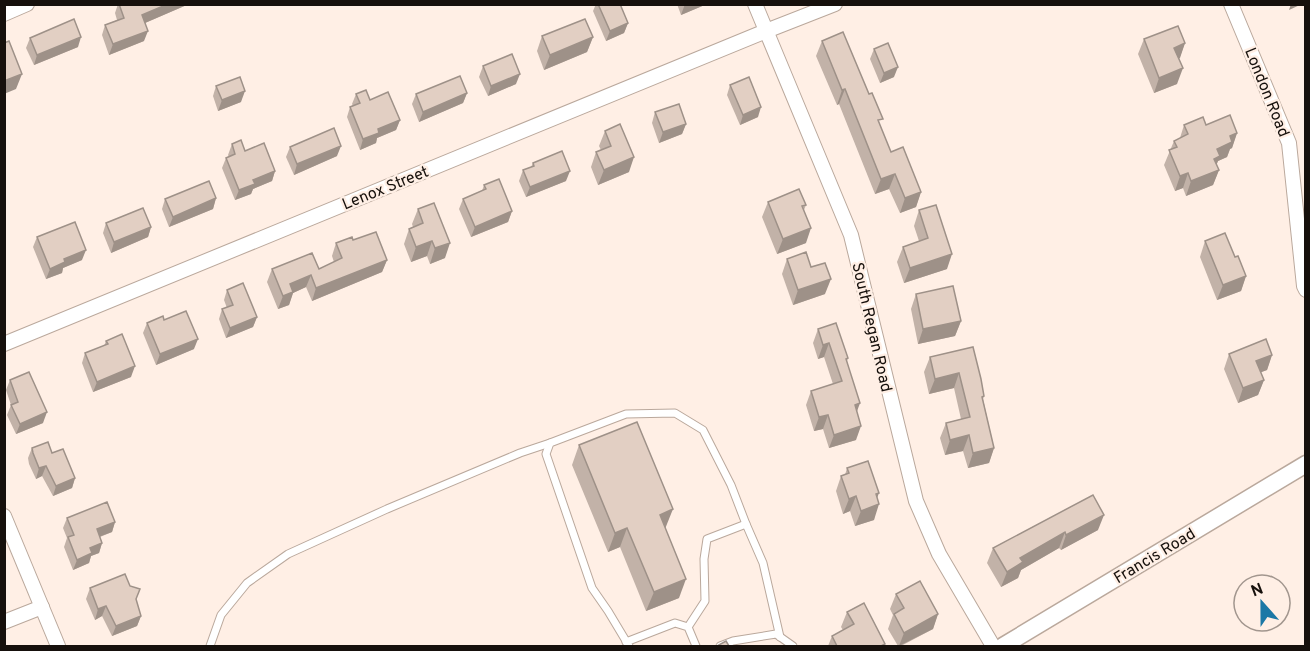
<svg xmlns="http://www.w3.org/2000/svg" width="1310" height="651" viewBox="0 0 1310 651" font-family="Overpass,sans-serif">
	<rect width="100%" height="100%" fill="#ffefe5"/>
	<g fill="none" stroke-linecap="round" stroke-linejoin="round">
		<defs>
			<g id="service">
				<path d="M688,627L705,601L704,559L707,539L746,524"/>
				<path d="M626,642L675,623L688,627L696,646"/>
				<path d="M210,646L221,615L247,583L288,554L387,509L520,453L550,443"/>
				<path d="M629,646L608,611L592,588L546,454L550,443L626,414L675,413L703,430L731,485L746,524L763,563L780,637"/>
				<path d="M720,646L733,641L776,634L793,646"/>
			</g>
			<g id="minor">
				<path d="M755,4L851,235L916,501L939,554L993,646"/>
				<path d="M1231,4L1289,143L1304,286L1306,290"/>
				<path d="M4,14L27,4"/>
				<path d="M4,344L766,31L835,4"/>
				<path d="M4,516L58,646"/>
				<path d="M4,622L42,607"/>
			</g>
			<path id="tertiary" d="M1003,646L1306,464"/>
		</defs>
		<use href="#service" stroke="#baa89c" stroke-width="9"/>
		<use href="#minor" stroke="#baa89c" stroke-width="16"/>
		<use href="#tertiary" stroke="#baa89c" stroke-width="19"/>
		<use href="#service" stroke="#fff" stroke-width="7"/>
		<use href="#minor" stroke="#fff" stroke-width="14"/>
		<use href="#tertiary" stroke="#fff" stroke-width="16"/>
	</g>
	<g fill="#c2b2a8">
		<path d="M118,4H189L145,23L144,41L109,55L102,35L105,25L117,20L115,13Z"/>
		<path d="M596,4H620L628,23L624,33L606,41L593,11Z"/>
		<path d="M677,4H707L681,15Z"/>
		<path d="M542,36L593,37L587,52L544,70L537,51Z"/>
		<path d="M30,38L78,47L34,65L26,48Z"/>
		<path d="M1144,39L1185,43L1179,59L1177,84L1154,93L1138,54Z"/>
		<path d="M822,41L880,126L891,152L921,192L916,207L900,213L889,189L875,194L839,104L837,105L816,56Z"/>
		<path d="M874,49L894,77L880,83L870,59Z"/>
		<path d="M483,66L516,84L488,96L479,77Z"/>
		<path d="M730,85L758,117L740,125L727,95Z"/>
		<path d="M216,86L241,102L218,111L213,96Z"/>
		<path d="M467,93L463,103L419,122L412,104L416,94Z"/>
		<path d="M356,94L370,100L400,120L396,130L377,138L376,143L360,150L347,117L350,107L353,106L352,104Z"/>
		<path d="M655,112L686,124L682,134L659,143L652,123Z"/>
		<path d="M1184,125H1206L1237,133L1232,148L1230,149L1227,157L1218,161L1216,165L1219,170L1213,185L1186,196L1183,188L1175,191L1164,165L1174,141L1180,138Z"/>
		<path d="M605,131L629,172L598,185L591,167L596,152L601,150L599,146Z"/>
		<path d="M232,144L245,151L275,171L272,181L253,189L251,194L235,200L222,168L226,158L229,157L228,155Z"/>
		<path d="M290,147L337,156L294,175L286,157Z"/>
		<path d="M533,163L566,181L526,197L519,181L523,170L531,167Z"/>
		<path d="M484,185L512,211L508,222L471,237L459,209L463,199L482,191Z"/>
		<path d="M216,198L213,209L169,227L162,209L165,199Z"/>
		<path d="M768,202L806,205L804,210L806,243L777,254L762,217Z"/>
		<path d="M418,209L445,258L430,264L427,256L411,262L404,244L409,229L413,227L412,224Z"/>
		<path d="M919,210L947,269L904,283L897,262L903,247L919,241L914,226Z"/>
		<path d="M106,223L151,227L148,237L111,253L103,233Z"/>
		<path d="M37,237L82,260L63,268L62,273L46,279L33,247Z"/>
		<path d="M353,240L387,260L382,272L312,301L306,287L293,293L289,305L278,309L267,282L272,269H319L334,262L332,256L336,243Z"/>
		<path d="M1205,241L1235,257L1246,276L1241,291L1217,300L1200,257Z"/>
		<path d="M787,259L811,267L825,294L793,305L782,274Z"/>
		<path d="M227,290L257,317L253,327L226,338L219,319L222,309L227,308L224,300Z"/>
		<path d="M916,294L961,321L955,336L918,344L911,309Z"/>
		<path d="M164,320L194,349L156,365L143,333L147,323Z"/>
		<path d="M818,329L848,358L847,361L857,412L856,440L829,448L823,429L814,431L806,405L811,391L833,384L824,357L818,359L813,343Z"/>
		<path d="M106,341L131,377L93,392L82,363L85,353L104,346Z"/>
		<path d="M973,347L984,396L983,399L994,448L989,463L968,468L963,451L945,455L940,438L946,423L961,419L954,388L929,394L924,372L930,357Z"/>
		<path d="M1229,354L1272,355L1267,370L1261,372L1264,380L1258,395L1238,403L1224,369Z"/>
		<path d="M10,380L43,423L16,434L7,415L11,405L6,390Z"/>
		<path d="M579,445L666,529L679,598L646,611L620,547L608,552L572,465Z"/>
		<path d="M32,448L52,453L75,478L72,488L53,496L42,476L36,479L29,464L28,458Z"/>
		<path d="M847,468L877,497L874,520L855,526L850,511L843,514L836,491L841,476L845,475Z"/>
		<path d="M1093,495L1098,530L1061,550L1059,548L1021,570L1018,578L1001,587L987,563L993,548Z"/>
		<path d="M67,518L115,522L112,532L100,537L102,543L99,553L91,556L89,563L73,570L64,547L67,538L63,528Z"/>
		<path d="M90,588L136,599L141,616L137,626L112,636L102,616L95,620L86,599Z"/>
		<path d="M896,594L938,614L933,629L901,646H898L888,629L893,615L890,609Z"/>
		<path d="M847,612L885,644V646H828L832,636L843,630L841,627Z"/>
	</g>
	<g fill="#9e9188">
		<path d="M168,4H189L138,26L142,15Z"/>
		<path d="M685,4H707L681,15Z"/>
		<path d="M1291,4H1302L1289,10Z"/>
		<path d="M628,23L624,33L606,41L610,31Z"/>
		<path d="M148,31L144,41L109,55L113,44Z"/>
		<path d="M81,37L78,47L34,65L37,55Z"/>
		<path d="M593,37L587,52L544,70L550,55Z"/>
		<path d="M1185,43L1180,58L1169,63L1174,48Z"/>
		<path d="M898,67L894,77L880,83L884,73Z"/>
		<path d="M1183,68L1177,84L1154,93L1159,78Z"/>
		<path d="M22,74L16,89L4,94V81Z"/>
		<path d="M520,74L516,84L488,96L491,86Z"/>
		<path d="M845,89L839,104L837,105L842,90Z"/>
		<path d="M245,91L241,102L218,111L222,100Z"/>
		<path d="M467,93L463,103L419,122L423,112Z"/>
		<path d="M761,107L758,117L740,125L743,115Z"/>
		<path d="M400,120L396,130L377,138L376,143L360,150L363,139L378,129Z"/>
		<path d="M686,124L682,134L659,143L663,132Z"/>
		<path d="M1237,133L1232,148L1230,149L1227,157L1218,161L1214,171L1208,174L1217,149L1230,136Z"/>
		<path d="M341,146L337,156L294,175L297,164Z"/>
		<path d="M634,157L629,172L598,185L604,170Z"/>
		<path d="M1219,170L1213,185L1186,196L1191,181Z"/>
		<path d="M275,171L272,181L253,189L251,194L235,200L239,190L253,180Z"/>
		<path d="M570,171L566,181L526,197L530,187Z"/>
		<path d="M1188,173L1183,188L1175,191L1180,176Z"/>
		<path d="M895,174L889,189L875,194L881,179Z"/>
		<path d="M921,192L916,207L900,213L905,198Z"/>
		<path d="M216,198L213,209L169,227L173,217Z"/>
		<path d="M512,211L508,222L471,237L475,227Z"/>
		<path d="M151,227L148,237L111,253L114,242Z"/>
		<path d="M811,228L806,243L777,254L783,239Z"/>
		<path d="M432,241L427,256L411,262L416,247Z"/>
		<path d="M450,243L445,258L430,264L435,248Z"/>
		<path d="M86,250L82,260L63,268L62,273L46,279L50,269L64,259Z"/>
		<path d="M952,254L947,269L904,283L910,268Z"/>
		<path d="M387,260L382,272L312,301L316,288Z"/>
		<path d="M311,275L306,287L293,293L289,305L278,309L283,296L290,284Z"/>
		<path d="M1246,276L1241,291L1217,300L1223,285Z"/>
		<path d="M831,279L825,294L793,305L798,290Z"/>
		<path d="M257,317L253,327L226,338L230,328Z"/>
		<path d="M961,321L955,336L918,344L923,329Z"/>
		<path d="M198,339L194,349L156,365L160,354Z"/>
		<path d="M829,343L824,357L818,359L823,345Z"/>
		<path d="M1272,355L1267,370L1251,376L1256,361Z"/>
		<path d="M135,366L131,377L93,392L97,382Z"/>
		<path d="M959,373L954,388L929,394L935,379Z"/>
		<path d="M1264,380L1258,395L1238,403L1243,388Z"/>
		<path d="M860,403L855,417V405Z"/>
		<path d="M47,412L43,423L16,434L20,424Z"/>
		<path d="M828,415L823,429L814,431L819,417Z"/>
		<path d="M861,426L856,440L829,448L834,435Z"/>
		<path d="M969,435L963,451L945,455L950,440Z"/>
		<path d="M994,448L989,463L968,468L973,453Z"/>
		<path d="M46,466L42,476L36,479L39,468Z"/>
		<path d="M75,478L72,488L53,496L56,486Z"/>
		<path d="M879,493L874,506L879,504L874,520L855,526L861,511L876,494Z"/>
		<path d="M856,496L850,511L843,514L849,499Z"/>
		<path d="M673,509L665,529L660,515Z"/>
		<path d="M1104,515L1098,530L1061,550L1066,535Z"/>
		<path d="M115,522L112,532L93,539L97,529Z"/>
		<path d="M627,528L620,547L608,552L615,533Z"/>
		<path d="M1065,532L1059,548L1021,570L1018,578L1001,587L1007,572L1020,558Z"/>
		<path d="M102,543L99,553L91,556L89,563L73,570L77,560L90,548Z"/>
		<path d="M686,579L679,598L646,611L654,592Z"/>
		<path d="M106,606L102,616L95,620L98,609Z"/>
		<path d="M938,614L933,629L899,646L904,633Z"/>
		<path d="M141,616L137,626L112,636L116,626Z"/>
	</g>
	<g fill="#e2cfc3" stroke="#9e9188" stroke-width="1.5">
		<path d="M119,4H168L142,15L148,31L113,44L105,25L124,18Z"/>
		<path d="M598,4H620L628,23L610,31Z"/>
		<path d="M74,19L81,37L37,55L30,38Z"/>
		<path d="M585,19L593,37L550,55L542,36Z"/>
		<path d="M1178,26L1185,43L1174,48L1183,68L1159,78L1144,39Z"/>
		<path d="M843,32L869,94L872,93L883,119L878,120L891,152L903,147L921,192L905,198L895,174L881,179L845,89L842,90L822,41Z"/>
		<path d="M9,41L22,74L4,81V43Z"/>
		<path d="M888,43L898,67L884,73L874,49Z"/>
		<path d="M512,54L520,74L491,86L483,66Z"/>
		<path d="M460,76L467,93L423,112L416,94Z"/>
		<path d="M240,77L245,91L222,100L216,86Z"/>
		<path d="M749,77L761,107L743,115L730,85Z"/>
		<path d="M366,90L370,100L388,92L400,120L378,129L379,133L363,139L350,107L360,103L356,94Z"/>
		<path d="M679,104L686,124L663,132L655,112Z"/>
		<path d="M1230,115L1237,133L1230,136L1232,142L1217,149L1220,156L1214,159L1219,170L1191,181L1188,173L1180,176L1169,150L1177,147L1174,141L1188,134L1184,125L1203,117L1206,125Z"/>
		<path d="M620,124L634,157L604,170L596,152L611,146L605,131Z"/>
		<path d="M334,128L341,146L297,164L290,147Z"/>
		<path d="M241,140L245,151L264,143L275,171L253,180L255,184L239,190L226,158L235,154L232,144Z"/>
		<path d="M562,151L570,171L530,187L523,170L534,166L533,163Z"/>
		<path d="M499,179L512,211L475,227L463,199L486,189L484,185Z"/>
		<path d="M209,181L216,198L173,217L165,199Z"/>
		<path d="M799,189L806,205L802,206L811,228L783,239L768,202Z"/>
		<path d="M434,203L450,243L435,248L432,241L416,247L409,229L423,223L418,209Z"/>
		<path d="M936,205L952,254L910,268L903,247L928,238L919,210Z"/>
		<path d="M143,208L151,227L114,242L106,223Z"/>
		<path d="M75,222L86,250L64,259L65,262L50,269L37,237Z"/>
		<path d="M376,232L387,260L316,288L311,275L290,284L293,292L283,296L272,269L312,253L319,269L342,258L336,243L352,237L353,240Z"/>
		<path d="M1225,233L1235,257L1238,256L1246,276L1223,285L1205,241Z"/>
		<path d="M806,252L811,267L825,263L831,279L798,290L787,259Z"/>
		<path d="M243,283L257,317L230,328L222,309L233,305L227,290Z"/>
		<path d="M953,286L961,321L923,329L916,294Z"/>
		<path d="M186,311L198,339L160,354L147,323L163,316L164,320Z"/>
		<path d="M836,323L848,358L846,359L860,403L855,405L861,426L834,435L828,415L819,417L811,391L842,381L829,343L823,345L818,329Z"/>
		<path d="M122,334L135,366L97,382L85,353L108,344L106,341Z"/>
		<path d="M1266,339L1272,355L1256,361L1264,380L1243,388L1229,354Z"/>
		<path d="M973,347L981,379L984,396L982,397L994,448L973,453L969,435L950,440L946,423L970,417L959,373L935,379L930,357Z"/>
		<path d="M29,372L47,412L20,424L11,405L18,402L10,380Z"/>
		<path d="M637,422L673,509L660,515L686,579L654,592L627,528L615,533L579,445Z"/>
		<path d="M48,442L52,453L63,449L75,478L56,486L46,466L39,468L33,453L32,448Z"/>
		<path d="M868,461L879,493L876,494L879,504L861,511L856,496L849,499L841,476L849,473L847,468Z"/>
		<path d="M1093,495L1104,515L1066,535L1065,532L1020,558L1023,562L1007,572L993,548Z"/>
		<path d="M107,502L115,522L97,529L102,543L90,548L92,553L77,560L68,537L74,535L67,518Z"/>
		<path d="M125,574L130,586L140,589L136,599L141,616L116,626L106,606L98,609L90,588Z"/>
		<path d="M920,581L938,614L904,633L894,614L904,608L896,594Z"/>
		<path d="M864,603L885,644L881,646H837L832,636L854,624L847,612Z"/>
		<path d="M726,641L729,646H717Z"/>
	</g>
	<g text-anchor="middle" stroke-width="4.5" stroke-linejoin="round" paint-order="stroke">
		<g font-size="16" fill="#16100c" stroke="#ffefe5">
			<text transform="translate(1268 92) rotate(68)" y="6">London Road</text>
			<text transform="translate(385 187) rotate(-22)" y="6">Lenox Street</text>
			<text transform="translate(873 327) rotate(77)" y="6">South Regan Road</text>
			<text transform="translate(1154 555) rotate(-31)" y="6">Francis Road</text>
		</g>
	</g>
	<rect width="1310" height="651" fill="none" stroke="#16100c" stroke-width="12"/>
	<g transform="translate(1262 603) rotate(339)"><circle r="28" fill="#ffefe5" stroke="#a2968e" stroke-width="1.5"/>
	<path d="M0-4.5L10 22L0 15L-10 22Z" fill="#1b78a6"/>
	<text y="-9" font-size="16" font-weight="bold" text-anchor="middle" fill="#16100c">N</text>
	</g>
</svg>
